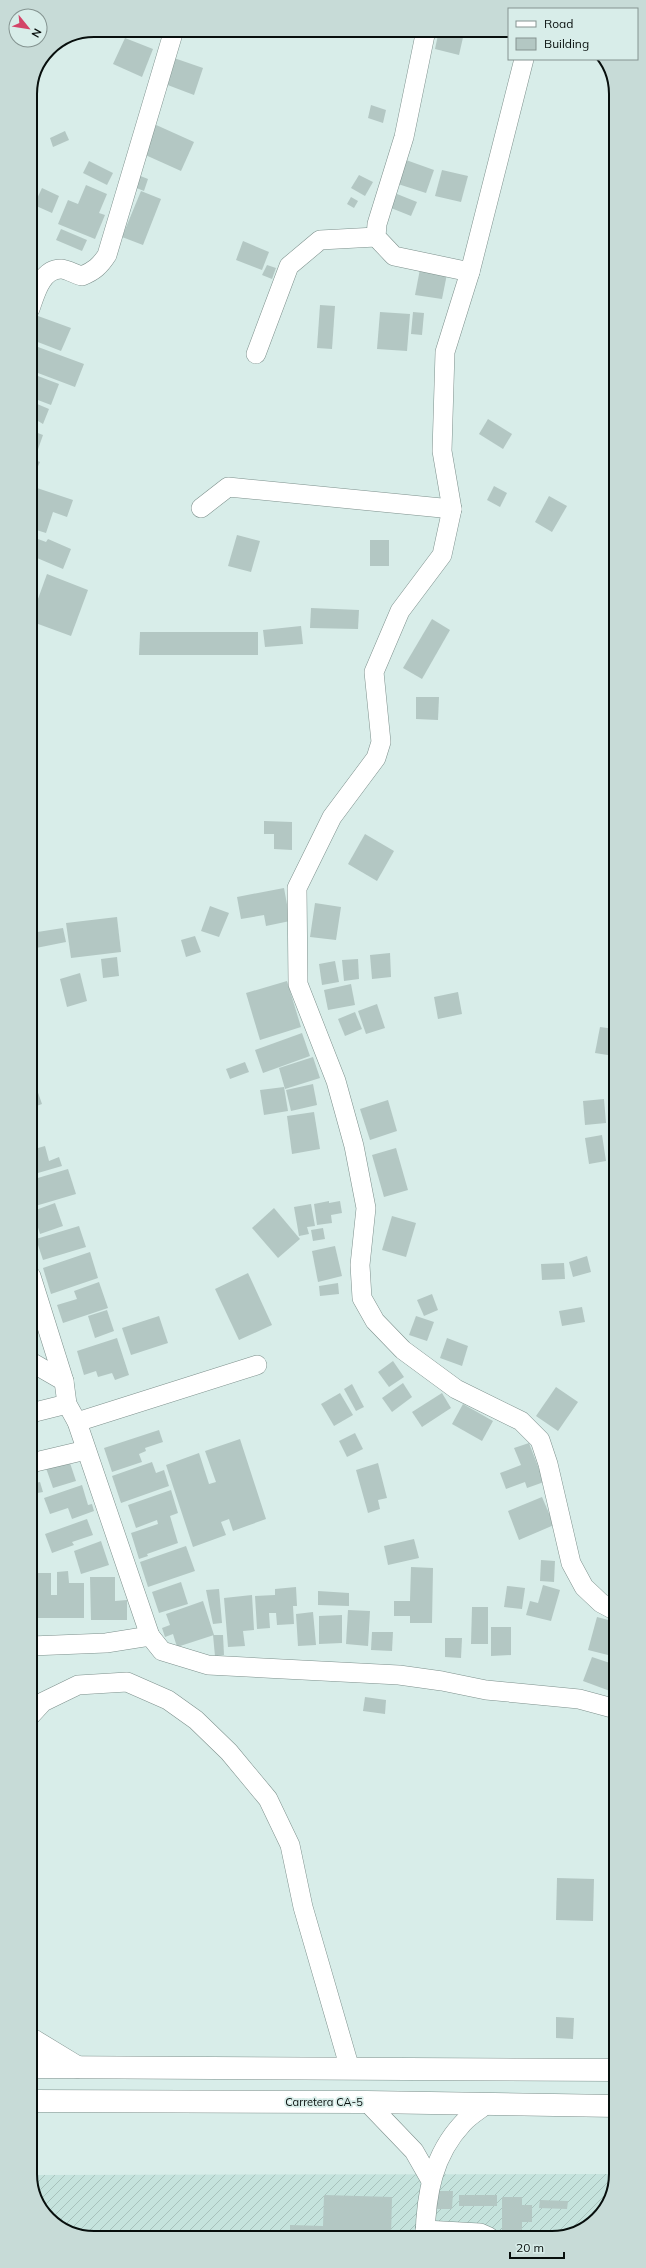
<svg xmlns="http://www.w3.org/2000/svg" width="646" height="2268" viewBox="0 0 646 2268" font-family="Mulish,sans-serif">
	<defs>
		<pattern id="industrial-furrows" width="10" height="10" patternUnits="userSpaceOnUse"><rect width="10" height="10" fill="#c5e3dd"/><path d="M-1 1l2-2M0 10L10 0M9 11l2-2" fill="none" stroke="#a8c2bc"/></pattern>
	</defs>
	<rect width="100%" height="100%" fill="#d8ede9"/>
	<path fill="url(#industrial-furrows)" d="M616,2174L603,2213L565,2237L90,2238L52,2222L31,2187V2175Z"/>
	<g fill="#b3c7c3">
		<path d="M439,30L464,33L459,55L435,49Z"/>
		<path d="M125,38L153,49L142,77L113,64Z"/>
		<path d="M174,58L203,68L194,95L165,84Z"/>
		<path d="M371,105L386,110L383,123L368,118Z"/>
		<path d="M154,124L194,142L181,171L141,153Z"/>
		<path d="M65,131L69,140L53,147L50,138Z"/>
		<path d="M406,160L434,170L426,193L398,184Z"/>
		<path d="M89,161L113,173L107,185L83,173Z"/>
		<path d="M442,170L468,176L461,202L435,196Z"/>
		<path d="M138,175L148,179L144,191L134,187Z"/>
		<path d="M359,175L373,182L365,196L351,188Z"/>
		<path d="M86,185L107,194L99,213L105,215L95,239L58,224L68,200L78,204Z"/>
		<path d="M42,188L59,196L52,213L34,205Z"/>
		<path d="M141,191L161,199L143,245L122,237Z"/>
		<path d="M397,194L417,202L411,216L391,208Z"/>
		<path d="M351,197L358,201L354,208L347,204Z"/>
		<path d="M61,229L87,240L82,251L56,240Z"/>
		<path d="M243,241L269,252L262,270L236,260Z"/>
		<path d="M421,264L448,269L442,299L415,295Z"/>
		<path d="M267,265L276,268L272,279L262,275Z"/>
		<path d="M320,305L335,306L332,349L317,348Z"/>
		<path d="M380,312L410,314L407,351L377,349Z"/>
		<path d="M413,312L424,313L422,335L411,334Z"/>
		<path d="M38,316L71,328L61,351L30,339Z"/>
		<path d="M36,344L38,347L84,364L75,387L30,370V359Z"/>
		<path d="M30,373L59,384L51,405L30,397Z"/>
		<path d="M30,401L49,409L43,424L38,421L36,427L30,425Z"/>
		<path d="M488,419L512,434L503,449L479,434Z"/>
		<path d="M30,430L43,435L36,455L30,453Z"/>
		<path d="M30,458L40,462L30,483Z"/>
		<path d="M494,486L507,493L500,507L487,500Z"/>
		<path d="M34,487L73,500L67,517L53,512L46,533L30,528V498Z"/>
		<path d="M549,496L567,506L552,532L535,522Z"/>
		<path d="M237,535L260,541L251,572L228,566Z"/>
		<path d="M30,536L46,542L48,539L71,549L63,569L30,555Z"/>
		<rect x="370" y="540" width="19" height="26"/>
		<path d="M47,574L88,590L71,636L30,621Z"/>
		<path d="M311,608L359,610L358,629L310,628Z"/>
		<path d="M432,619L450,630L422,679L403,668Z"/>
		<path d="M301,626L303,644L265,647L263,630Z"/>
		<path d="M140,632H258V655H139Z"/>
		<path d="M416,697H439L438,720L416,719Z"/>
		<path d="M264,821L292,822V850L274,849V834H264Z"/>
		<path d="M365,834L394,851L377,881L348,864Z"/>
		<path d="M284,888L290,921L266,926L264,915L241,919L237,897Z"/>
		<path d="M315,903L341,907L336,940L310,937Z"/>
		<path d="M210,906L229,913L219,937L201,931Z"/>
		<path d="M117,917L121,952L71,958L66,923Z"/>
		<path d="M63,928L66,942L31,949V933Z"/>
		<path d="M195,936L201,952L186,957L181,940Z"/>
		<path d="M390,953L391,977L372,979L370,955Z"/>
		<path d="M117,957L119,976L103,978L101,959Z"/>
		<path d="M358,959L359,979L344,981L342,960Z"/>
		<path d="M335,961L339,982L322,985L319,964Z"/>
		<path d="M80,973L87,1001L67,1007L60,979Z"/>
		<path d="M287,981L301,1027L260,1040L246,993Z"/>
		<path d="M351,984L355,1005L328,1010L324,990Z"/>
		<path d="M458,992L462,1014L438,1019L434,997Z"/>
		<path d="M377,1004L385,1028L366,1034L358,1011Z"/>
		<path d="M355,1012L362,1029L345,1036L338,1019Z"/>
		<path d="M600,1027L615,1029L614,1056L595,1053Z"/>
		<path d="M302,1033L310,1056L263,1073L255,1050Z"/>
		<path d="M313,1057L320,1078L285,1089L279,1068Z"/>
		<path d="M245,1062L249,1072L230,1079L226,1069Z"/>
		<path d="M31,1070L35,1081L31,1082Z"/>
		<path d="M35,1084L42,1104L31,1108V1085Z"/>
		<path d="M313,1084L317,1105L291,1111L286,1090Z"/>
		<path d="M284,1087L288,1111L264,1115L260,1090Z"/>
		<path d="M604,1099L606,1123L585,1125L583,1101Z"/>
		<path d="M388,1100L397,1131L370,1140L360,1109Z"/>
		<path d="M314,1112L320,1149L292,1154L287,1116Z"/>
		<path d="M31,1120L38,1143L31,1145Z"/>
		<path d="M602,1135L606,1161L589,1164L585,1138Z"/>
		<path d="M45,1146L49,1161L59,1157L62,1166L31,1175V1150Z"/>
		<path d="M396,1148L408,1190L384,1197L372,1155Z"/>
		<path d="M68,1169L76,1194L32,1207L31,1180Z"/>
		<path d="M615,1200V1220H610L608,1201Z"/>
		<path d="M329,1201V1203L340,1201L342,1213L331,1215L332,1223L317,1225L314,1204Z"/>
		<path d="M55,1203L63,1226L40,1234L33,1211Z"/>
		<path d="M311,1204L315,1226L307,1227L309,1234L299,1236L294,1207Z"/>
		<path d="M274,1208L300,1239L278,1258L252,1228Z"/>
		<path d="M392,1216L416,1223L406,1257L382,1250Z"/>
		<path d="M79,1226L86,1247L43,1260L36,1239Z"/>
		<path d="M323,1228L325,1239L313,1241L311,1230Z"/>
		<path d="M335,1246L342,1276L318,1282L312,1251Z"/>
		<path d="M90,1252L98,1278L51,1294L43,1268Z"/>
		<path d="M587,1256L591,1272L573,1277L569,1262Z"/>
		<path d="M564,1263L565,1279L542,1280L541,1264Z"/>
		<path d="M248,1273L272,1325L239,1340L215,1289Z"/>
		<path d="M99,1282L108,1308L63,1323L57,1305L77,1299L74,1291Z"/>
		<path d="M338,1283L339,1294L320,1296L319,1286Z"/>
		<path d="M432,1294L438,1310L424,1316L417,1300Z"/>
		<path d="M582,1307L585,1322L562,1326L559,1311Z"/>
		<path d="M107,1310L114,1331L95,1338L88,1316Z"/>
		<path d="M159,1316L168,1343L131,1355L122,1328Z"/>
		<path d="M416,1316L434,1322L427,1341L409,1335Z"/>
		<path d="M117,1338L129,1375L115,1380L112,1373L98,1377L96,1371L84,1375L77,1351Z"/>
		<path d="M447,1338L468,1346L462,1366L440,1358Z"/>
		<path d="M393,1361L404,1377L389,1387L378,1372Z"/>
		<path d="M403,1383L412,1397L392,1412L382,1398Z"/>
		<path d="M352,1384L364,1407L356,1411L344,1389Z"/>
		<path d="M556,1387L578,1402L558,1431L536,1416Z"/>
		<path d="M340,1393L353,1415L334,1426L321,1404Z"/>
		<path d="M442,1393L451,1408L422,1427L412,1412Z"/>
		<path d="M463,1404L493,1421L482,1441L452,1424Z"/>
		<path d="M159,1430L163,1442L145,1448L146,1451L139,1454L142,1462L112,1472L104,1448Z"/>
		<path d="M355,1433L363,1449L347,1457L339,1441Z"/>
		<path d="M240,1439L266,1519L233,1531L229,1519L221,1522L226,1535L193,1547L166,1465L199,1453L209,1484L216,1482L205,1451Z"/>
		<path d="M529,1443L544,1482L527,1488L525,1482L506,1489L500,1473L521,1465L514,1448Z"/>
		<path d="M69,1460L76,1481L53,1488L46,1468Z"/>
		<path d="M152,1462L156,1473L164,1470L169,1486L121,1503L112,1476Z"/>
		<path d="M378,1463L387,1498L378,1500L380,1509L368,1513L356,1470Z"/>
		<path d="M40,1482L43,1492L32,1494L31,1484Z"/>
		<path d="M82,1485L88,1505L92,1504L94,1511L72,1519L68,1508L50,1514L44,1498Z"/>
		<path d="M171,1490L178,1513L170,1516L178,1543L147,1554L148,1556L139,1559L131,1533L158,1524L157,1520L136,1528L128,1505Z"/>
		<path d="M542,1497L554,1525L519,1540L508,1511Z"/>
		<path d="M87,1519L93,1535L72,1542L74,1545L52,1553L45,1534Z"/>
		<path d="M414,1539L419,1558L388,1565L384,1546Z"/>
		<path d="M101,1541L109,1565L81,1574L74,1551Z"/>
		<path d="M186,1546L195,1571L148,1587L140,1562Z"/>
		<path d="M541,1560L555,1561L554,1582L540,1581Z"/>
		<path d="M411,1567L433,1568L432,1623H410V1616H394V1601H410Z"/>
		<path d="M68,1571L69,1583H84V1618H33V1573H51V1595H57V1572Z"/>
		<path d="M90,1577H115V1601L127,1600V1620H91Z"/>
		<path d="M181,1582L188,1604L159,1613L152,1592Z"/>
		<path d="M543,1585L560,1590L551,1621L526,1615L530,1601L538,1603Z"/>
		<path d="M507,1586L525,1588L522,1609L504,1607Z"/>
		<path d="M296,1587L297,1606H293L294,1624L277,1625L276,1613H269L270,1628L257,1629L255,1596L275,1595V1589Z"/>
		<path d="M219,1589L222,1623L213,1624L206,1590Z"/>
		<path d="M318,1591L349,1593V1606L318,1605Z"/>
		<path d="M252,1595L254,1630L243,1631L245,1646L228,1647L224,1598Z"/>
		<path d="M203,1601L214,1635L177,1647L173,1634L165,1637L162,1628L170,1625L166,1614Z"/>
		<path d="M472,1607H488V1644H471Z"/>
		<path d="M348,1610L370,1611L368,1646L346,1644Z"/>
		<path d="M313,1612L316,1645L298,1646L296,1614Z"/>
		<path d="M342,1615V1643L319,1644V1616Z"/>
		<path d="M597,1617L616,1622V1657L588,1650Z"/>
		<path d="M491,1627H511V1655L491,1656Z"/>
		<path d="M372,1632H393L392,1651L371,1650Z"/>
		<path d="M213,1635H223L224,1655L215,1656Z"/>
		<path d="M445,1638H462L461,1658L445,1657Z"/>
		<path d="M592,1657L616,1665V1676L610,1691L583,1681Z"/>
		<path d="M365,1697L386,1700L385,1714L363,1711Z"/>
		<path d="M557,1878L594,1879L593,1921L556,1920Z"/>
		<rect x="610" y="1916" width="6" height="23"/>
		<path d="M556,2017L574,2018L573,2039L556,2038Z"/>
		<path d="M436,2191H453L452,2209H436Z"/>
		<path d="M324,2195L392,2197L391,2237H290V2225L323,2226Z"/>
		<rect x="459" y="2195" width="38" height="11"/>
		<path d="M502,2197H522V2205H532V2222H522V2231H502Z"/>
		<path d="M540,2200L568,2201L567,2209L539,2208Z"/>
	</g>
	<g fill="none" stroke-linecap="round" stroke-linejoin="round">
		<defs>
			<g id="minor">
				<path d="M426,30L404,137L377,224L376,237L394,256L470,272"/>
				<path d="M524,59L470,272L445,352L442,451L452,509L442,555L400,611L374,672L381,742L376,758L332,817L297,888L298,984L336,1081L354,1146L366,1208L360,1265L362,1298L375,1321L403,1350L456,1389L521,1421L540,1440L548,1464L571,1563L584,1587L601,1603L616,1611"/>
				<path d="M30,309C35,295 41,269 61,269C67,269 76,275 82,276C94,271 100,266 107,255L174,30"/>
				<path d="M256,354L289,266L320,240L376,237"/>
				<path d="M201,508L228,487L452,509"/>
				<path d="M31,1276L64,1381L67,1404L77,1422L150,1636"/>
				<path d="M31,1362L64,1381"/>
				<path d="M31,1413L67,1404"/>
				<path d="M77,1422L257,1365"/>
				<path d="M31,1463L86,1450"/>
				<path d="M31,1646L106,1643L150,1636L162,1651L208,1665L399,1675L442,1681L486,1690L579,1699L616,1709"/>
				<path d="M31,1715L43,1702L78,1685L127,1682L168,1700L196,1720L229,1752L268,1799L290,1845L303,1907L350,2069"/>
				<path d="M367,2102L414,2151L430,2179"/>
				<path d="M425,2230L480,2233L489,2237"/>
				<path d="M425,2237C426,2194 433,2155 463,2123C469,2116 479,2110 487,2104"/>
			</g>
			<g id="highway">
				<path d="M31,2039L77,2067"/>
				<path d="M31,2067L616,2070"/>
				<path d="M31,2101L367,2102L616,2106"/>
			</g>
		</defs>
		<use href="#minor" stroke="#7d908c" stroke-width="20"/>
		<use href="#highway" stroke="#7d908c" stroke-width="23"/>
		<use href="#minor" stroke="#fff" stroke-width="19"/>
		<use href="#highway" stroke="#fff" stroke-width="22"/>
	</g>
	<g text-anchor="middle" stroke-width="3.5" stroke-linejoin="round" paint-order="stroke">
		<g font-size="11" fill="#080f0d" stroke="#d8ede9">
			<text x="324" y="2106">Carretera CA-5</text>
		</g>
	</g>
	<path d="M0 0H646V2268H0ZM94 37H552A57 57 0 0 1 609 94V2174A57 57 0 0 1 552 2231H94A57 57 0 0 1 37 2174V94A57 57 0 0 1 94 37Z" fill="#c7dbd7" fill-rule="evenodd"/>
	<path fill="none" stroke="#080f0d" stroke-width="2" d="M94 37H552A57 57 0 0 1 609 94V2174A57 57 0 0 1 552 2231H94A57 57 0 0 1 37 2174V94A57 57 0 0 1 94 37Z"/>
	<rect x="508" y="8" width="130" height="52" fill="#d8ede9" stroke="#859491"/>
	<rect x="516" y="21" width="20" height="6" fill="#ffffff" stroke="#859491"/>
	<text x="544" y="28" font-size="12" fill="#080f0d">Road</text>
	<rect x="516" y="38" width="20" height="12" fill="#b3c7c3" stroke="#859491"/>
	<text x="544" y="48" font-size="12" fill="#080f0d">Building</text>
	<g transform="translate(28 28) rotate(120)"><circle r="19" fill="#d8ede9" stroke="#859491"/>
	<path d="M0-3L7 15L0 10L-7 15Z" fill="#d34468"/>
	<text y="-6" font-size="11" font-weight="bold" text-anchor="middle" fill="#080f0d">N</text>
	</g>
	<path d="M510 2252v6h54v-6" fill="none" stroke="#080f0d" stroke-width="2"/>
	<text x="516" y="2252" font-size="12" fill="#080f0d" stroke="#d8ede9" stroke-width="3" paint-order="stroke">20 m</text>
</svg>
